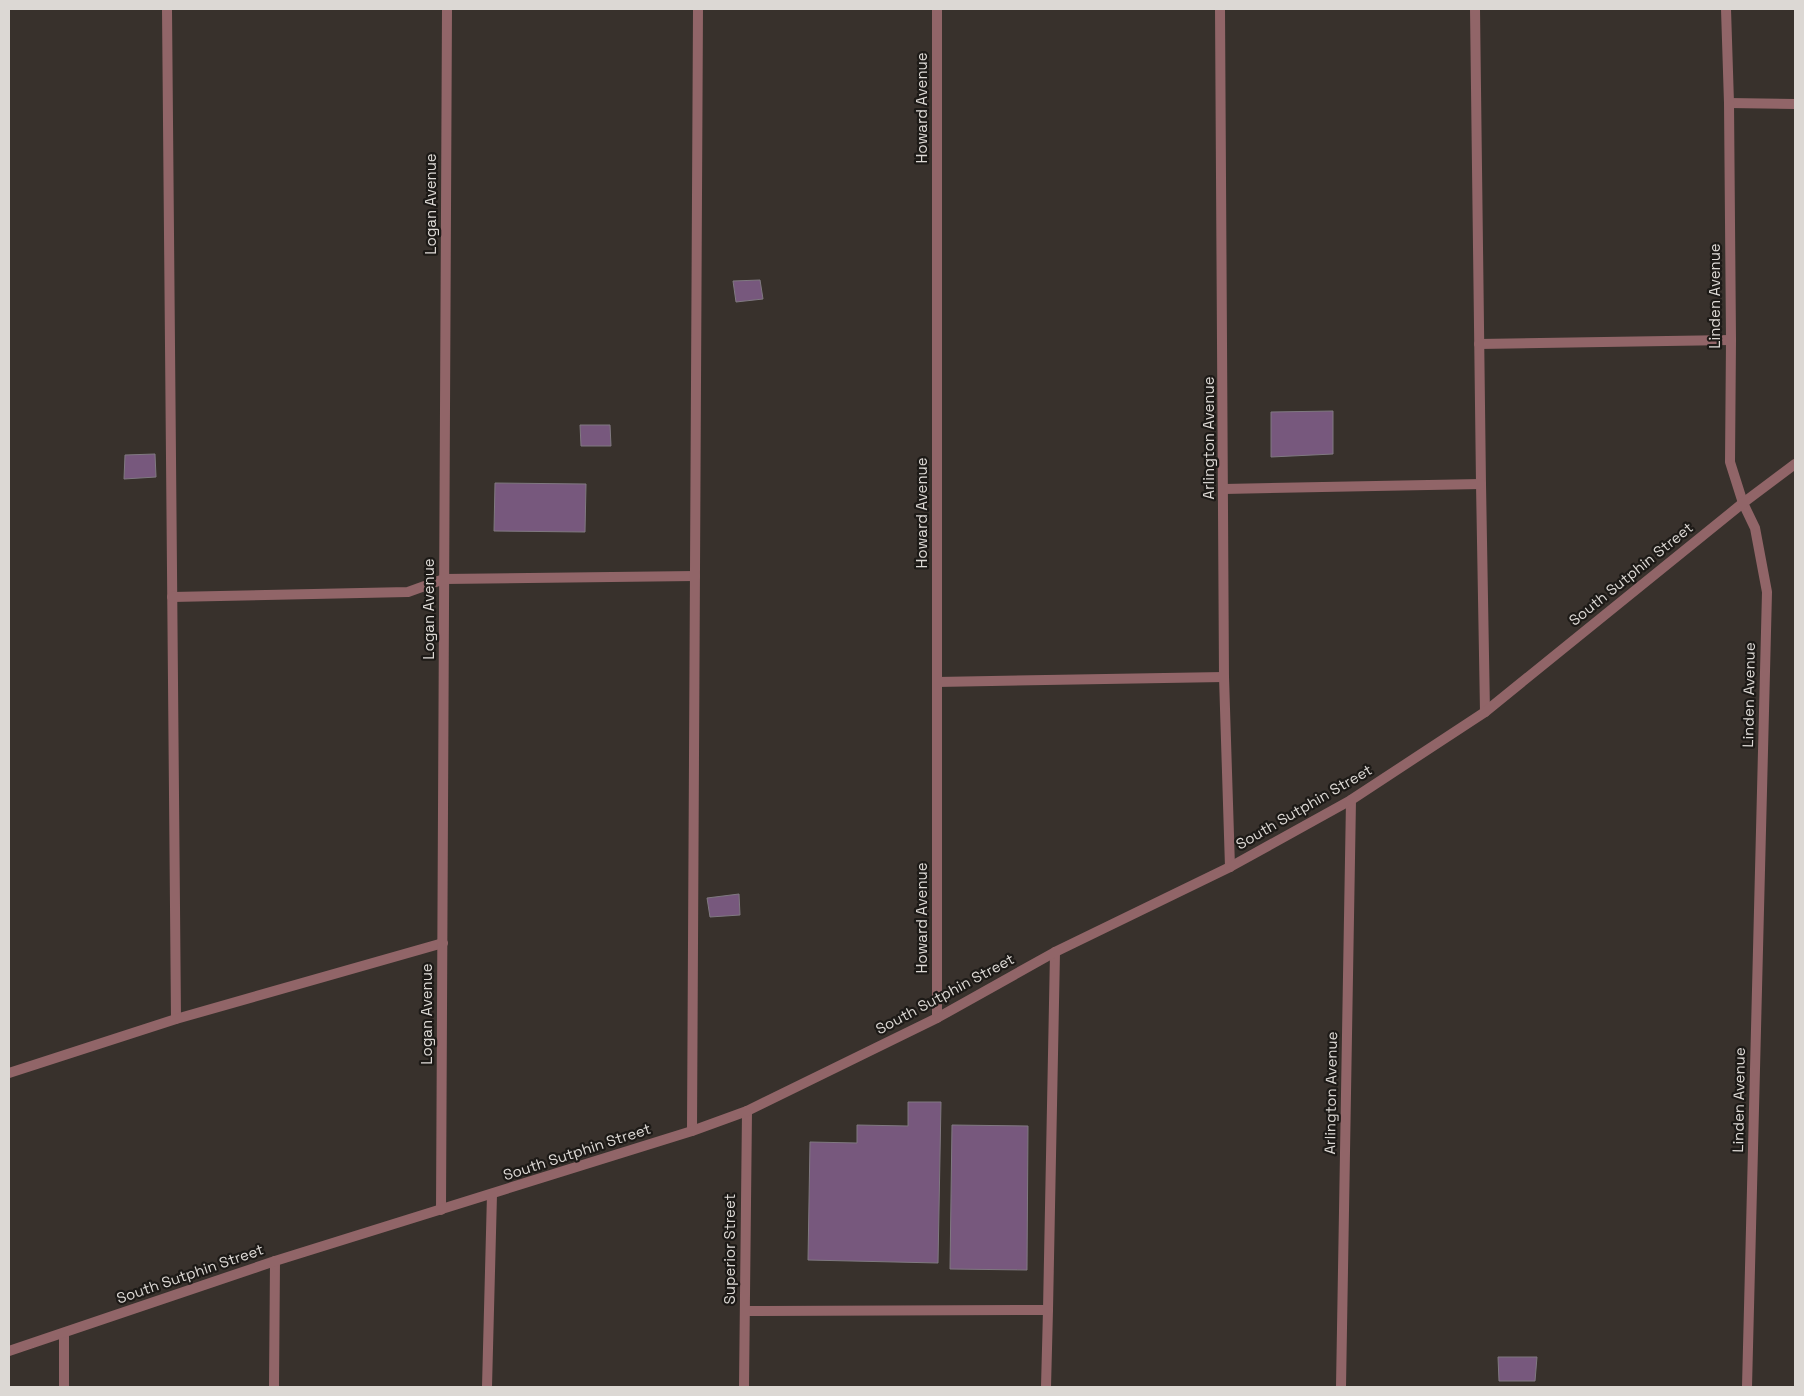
<svg xmlns="http://www.w3.org/2000/svg" width="1804" height="1396" viewBox="0 0 1804 1396" font-family="'Space Grotesk',sans-serif">
	<rect width="100%" height="100%" fill="#38312c"/>
	<g fill="#77587d" stroke="#807981">
		<path d="M760,280L763,299L736,302L733,281Z"/>
		<path d="M1333,411V454L1271,457V412Z"/>
		<path d="M580,425H610L611,446H581Z"/>
		<path d="M155,454L156,477L124,479L125,455Z"/>
		<path d="M495,483L586,484L585,532L494,531Z"/>
		<path d="M739,894L740,915L710,917L707,898Z"/>
		<path d="M908,1102H941L938,1263L808,1260L810,1142L857,1143V1125L908,1126Z"/>
		<path d="M952,1125L1028,1126L1027,1270L950,1269Z"/>
		<path d="M1498,1357H1537L1535,1381H1499Z"/>
	</g>
	<g fill="none" stroke-linecap="round" stroke-linejoin="round">
		<g stroke="#916568" stroke-width="10">
			<path d="M167,9L176,1019"/>
			<path d="M1475,9L1481,484L1485,712"/>
			<path d="M1729,103L1795,104"/>
			<path d="M1479,344L1731,340"/>
			<path d="M1224,489L1481,484"/>
			<path d="M172,597L408,592L444,579L695,576"/>
			<path d="M937,682L1224,677"/>
			<path d="M9,1073L176,1019L443,943"/>
			<path d="M692,1131L698,9"/>
			<path d="M1048,1310L1055,952"/>
			<path d="M745,1311L1048,1310L1046,1387"/>
			<path d="M64,1387V1333"/>
			<path d="M487,1387L492,1194"/>
		</g>
		<g stroke="#916568" stroke-width="10">
			<path d="M937,9V1018"/>
			<path d="M1220,9L1224,677L1230,867"/>
			<path d="M1726,9L1729,103L1731,340L1730,462L1743,503L1755,528L1767,592L1747,1387"/>
			<path d="M441,1210L447,9"/>
			<path d="M274,1387L275,1261"/>
			<path d="M744,1387L747,1111"/>
			<path d="M1341,1387L1351,800"/>
		</g>
		<path stroke="#916568" stroke-width="10" d="M9,1351L275,1261L692,1131L747,1111L937,1018L1055,952L1230,867L1351,800L1485,712L1743,503L1795,464"/>
	</g>
	<g text-anchor="middle" stroke-width="4.5" stroke-linejoin="round" paint-order="stroke">
		<g font-size="15" fill="#dcd8d4" stroke="#1d1a17">
			<text transform="translate(922 108) rotate(-90)" y="5">Howard Avenue</text>
			<text transform="translate(431 204) rotate(-90)" y="5">Logan Avenue</text>
			<text transform="translate(1715 296) rotate(-90)" y="5">Linden Avenue</text>
			<text transform="translate(1209 438) rotate(-90)" y="5">Arlington Avenue</text>
			<text transform="translate(922 513) rotate(-90)" y="5">Howard Avenue</text>
			<text transform="translate(1631 574) rotate(-39)" y="5">South Sutphin Street</text>
			<text transform="translate(429 609) rotate(-90)" y="5">Logan Avenue</text>
			<text transform="translate(1749 695) rotate(-89)" y="5">Linden Avenue</text>
			<text transform="translate(1304 807) rotate(-30)" y="5">South Sutphin Street</text>
			<text transform="translate(922 918) rotate(-90)" y="5">Howard Avenue</text>
			<text transform="translate(945 994) rotate(-28)" y="5">South Sutphin Street</text>
			<text transform="translate(427 1014) rotate(-90)" y="5">Logan Avenue</text>
			<text transform="translate(1331 1093) rotate(-89)" y="5">Arlington Avenue</text>
			<text transform="translate(1739 1100) rotate(-89)" y="5">Linden Avenue</text>
			<text transform="translate(577 1152) rotate(-18)" y="5">South Sutphin Street</text>
			<text transform="translate(730 1249) rotate(-90)" y="5">Superior Street</text>
			<text transform="translate(190 1274) rotate(-19)" y="5">South Sutphin Street</text>
		</g>
	</g>
	<rect width="1804" height="1396" fill="none" stroke="#dcd8d4" stroke-width="20"/>
</svg>
